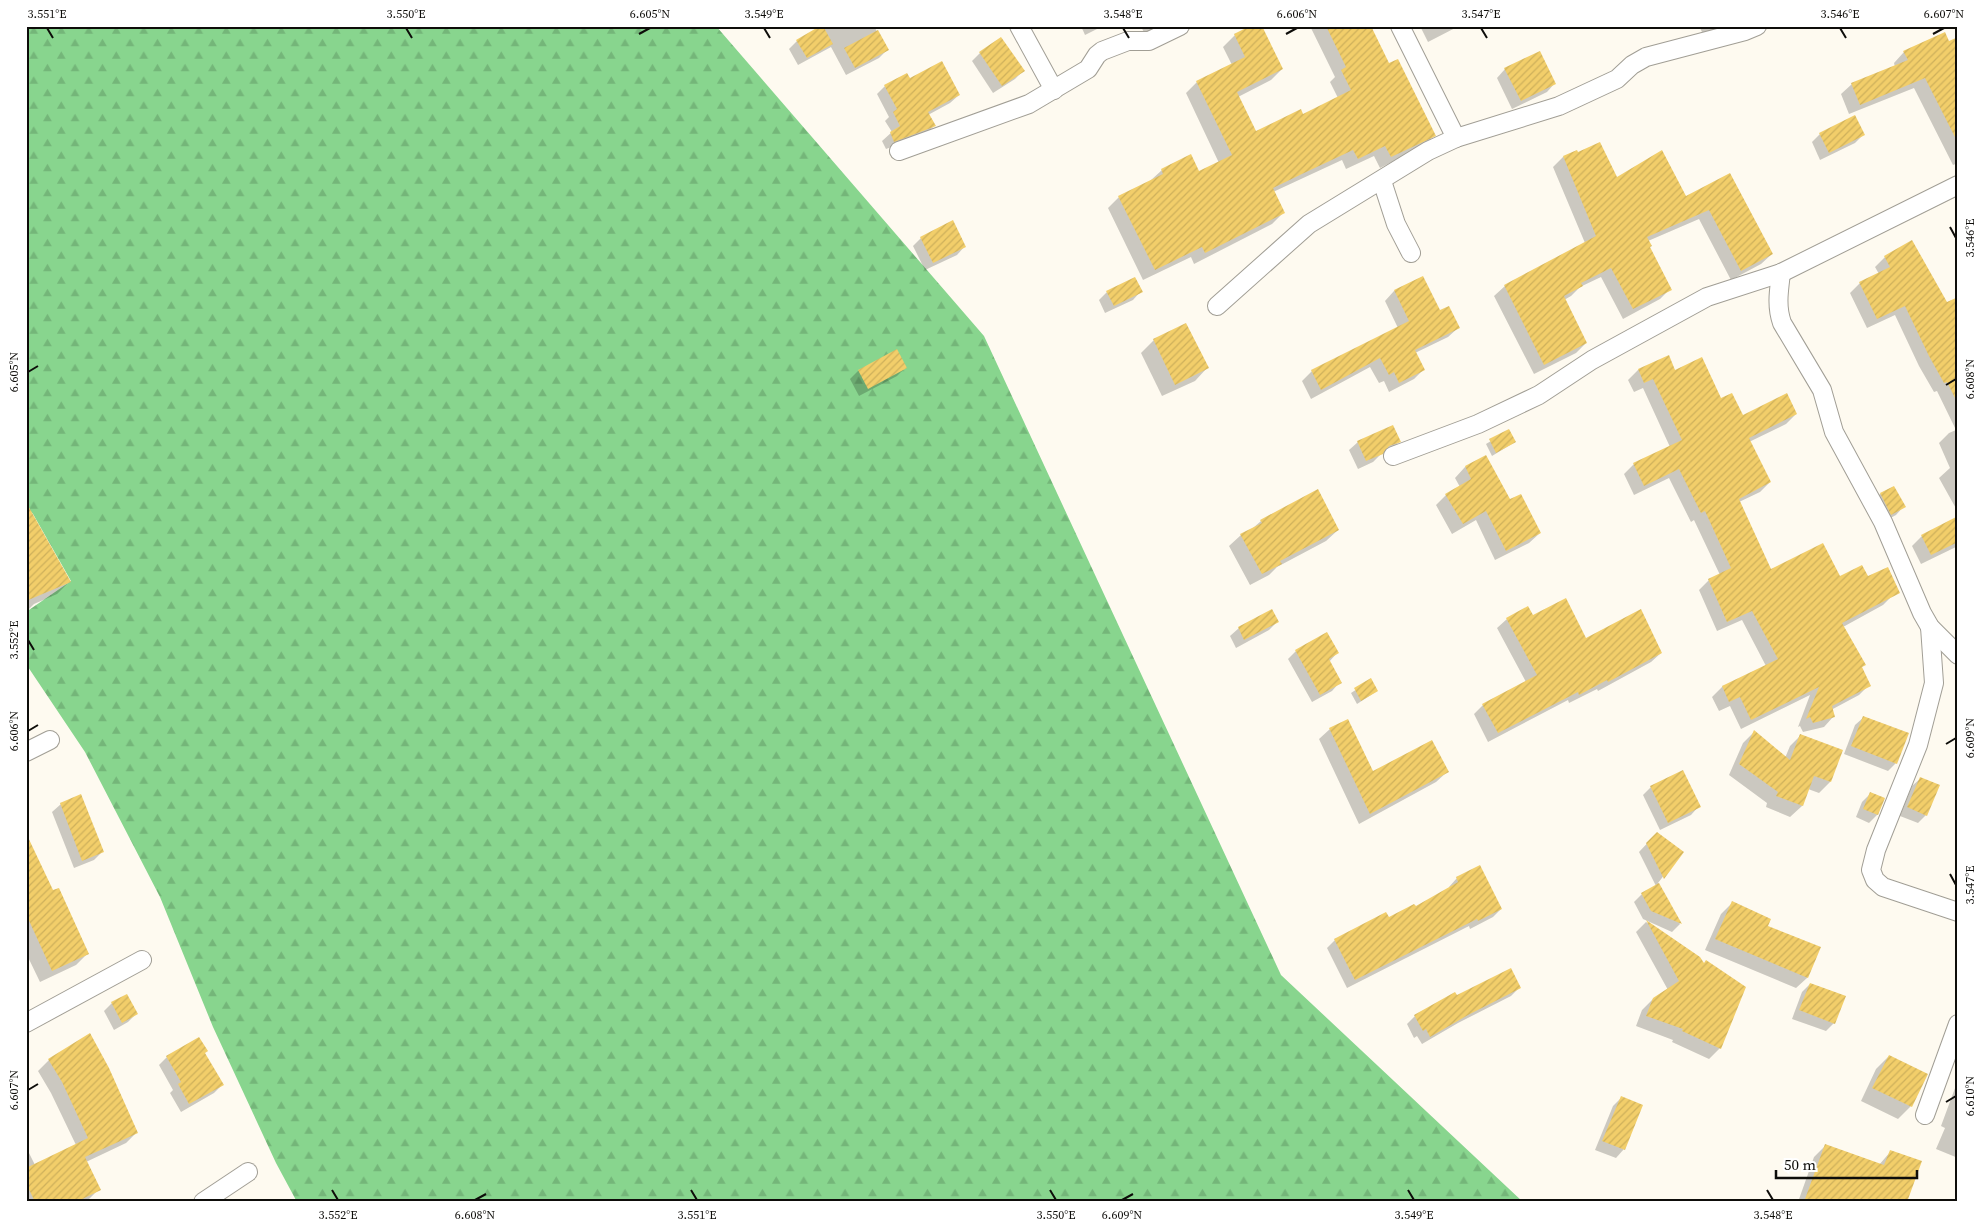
<svg xmlns="http://www.w3.org/2000/svg" width="1984" height="1228" viewBox="0 0 1984 1228" font-family="'Source Serif 4',serif">
	<defs>
		<pattern id="forest-firs" width="22" height="20" patternUnits="userSpaceOnUse" patternTransform="scale(1.25)"><rect width="22" height="20" fill="#88d58e"/><path d="M5 1l3.5 6h-7zM16 11l3.5 6h-7z" fill="#74b679"/></pattern>
		<pattern id="building-hatch" width="6" height="6" patternUnits="userSpaceOnUse" patternTransform="scale(1.25)"><rect width="6" height="6" fill="#f2ce6a"/><path d="M-1 1l2-2M0 6l6-6M5 7l2-2" fill="none" stroke="#ceb05b"/></pattern>
	</defs>
	<rect width="100%" height="100%" fill="#fefaf0"/>
	<path fill="url(#forest-firs)" d="M26,26H716L984,336L1281,975L1523,1202H297L276,1163L213,1027L160,897L85,752L26,664V612L71,581L33,514L26,506Z"/>
	<g fill="#0003">
		<path d="M823,26H874L887,50L879,58L846,75L831,47L798,65L789,49L797,41Z"/>
		<path d="M1081,26H1103L1085,35Z"/>
		<path d="M1141,26H1161L1145,35Z"/>
		<path d="M1253,26L1282,69L1271,80L1238,97L1255,133L1303,115L1338,98L1330,82L1335,77L1310,26H1369L1388,65L1435,135L1423,146L1380,168L1374,156L1346,169L1342,160L1273,192L1283,213L1272,224L1194,264L1191,257L1143,280L1108,208L1119,197L1150,181L1162,170L1199,173L1219,163L1186,93L1197,82L1232,65L1223,47L1235,35Z"/>
		<path d="M1420,26H1459L1428,42Z"/>
		<path d="M1699,26H1724L1704,36Z"/>
		<path d="M1958,38V163L1953,165L1914,88L1849,114L1841,94L1852,84L1895,67L1894,63L1904,52L1948,43Z"/>
		<path d="M980,53L1023,71L1015,79L993,93L972,61Z"/>
		<path d="M1505,69L1555,83L1547,92L1512,109L1497,78Z"/>
		<path d="M885,86L959,95L950,103L928,115L934,126L926,134L886,149L882,141L892,132L885,121L889,117L877,94Z"/>
		<path d="M1820,134H1864L1855,143L1820,160L1812,142Z"/>
		<path d="M1576,151L1616,179L1686,197L1730,174L1772,254L1761,264L1731,280L1699,219L1648,241V248L1670,289L1660,299L1623,319L1601,277L1580,287L1571,296L1564,300L1586,343L1576,353L1534,374L1494,296L1505,286L1585,243L1553,167L1563,157Z"/>
		<path d="M921,238L965,246L957,255L925,270L913,246Z"/>
		<path d="M1885,257L1946,304L1958,299V512L1939,478L1950,468L1939,443L1949,433L1956,430L1937,391L1934,392L1919,366L1895,315L1867,328L1850,293L1860,283L1879,274L1875,267Z"/>
		<path d="M1422,277L1440,312L1458,328L1448,337L1415,353L1424,369L1414,379L1389,392L1384,381L1379,383L1370,367L1311,399L1302,381L1312,371L1398,328L1385,301L1394,291Z"/>
		<path d="M1141,291L1133,300L1105,313L1099,300L1107,292Z"/>
		<path d="M1154,340L1207,368L1195,381L1162,396L1141,353Z"/>
		<path d="M896,351L905,368L897,376L859,396L850,379L858,371Z"/>
		<path d="M1668,357L1675,371L1721,399L1742,417L1796,414L1786,424L1749,442L1770,482L1760,492L1739,502L1771,571L1839,578H1867L1893,595L1883,605L1843,627L1864,665L1861,668L1869,685L1859,695L1831,710L1833,717L1824,727L1803,732L1800,726L1798,727L1810,695L1741,729L1730,706L1719,711L1712,697L1722,687L1766,666L1742,620L1717,631L1699,590L1709,580L1720,575L1694,520L1691,522L1669,478L1634,495L1624,474L1634,464L1670,447L1643,388L1634,392L1628,380L1638,370Z"/>
		<path d="M1509,430L1515,442L1492,456L1486,444Z"/>
		<path d="M1358,442H1399L1391,450L1382,453L1373,462L1358,469L1349,450Z"/>
		<path d="M1485,457L1509,501L1540,533L1529,543L1495,560L1476,520L1452,534L1436,505L1446,495L1460,487L1455,478L1465,467Z"/>
		<path d="M1893,487L1904,506L1896,515L1883,522L1872,503L1880,494Z"/>
		<path d="M1958,518V546L1921,564L1912,546L1922,536Z"/>
		<path d="M26,519L70,581L57,594L34,604L26,612Z"/>
		<path d="M1261,521L1338,530L1326,541L1277,567L1269,575L1250,585L1229,546L1241,535L1253,528Z"/>
		<path d="M1532,617L1585,640L1661,653L1651,662L1598,691L1597,689L1569,703L1568,700L1488,742L1474,714L1483,705L1526,682L1497,628L1507,619Z"/>
		<path d="M1277,622L1269,630L1236,648L1230,636L1239,628Z"/>
		<path d="M1296,651L1337,653L1329,662L1340,682L1332,691L1312,702L1288,659Z"/>
		<path d="M1371,680L1377,691L1357,704L1351,693Z"/>
		<path d="M1864,717L1896,763L1888,771L1844,754L1855,725Z"/>
		<path d="M1330,729L1373,773L1447,772L1436,782L1359,824L1319,739Z"/>
		<path d="M1754,732L1785,758L1790,746L1801,735L1842,751L1830,782L1819,793L1808,789L1802,806L1790,817L1766,807L1767,803L1729,775L1743,743Z"/>
		<path d="M1921,778L1926,815L1918,823L1900,816L1912,786Z"/>
		<path d="M1651,787L1699,806L1691,815L1660,830L1643,795Z"/>
		<path d="M1871,793L1884,799L1877,815L1869,823L1856,817L1862,802Z"/>
		<path d="M61,804L102,852L94,860L74,868L52,812Z"/>
		<path d="M1657,833L1682,852L1658,883L1680,924L1672,932L1643,919L1634,902L1642,894L1656,886L1639,852Z"/>
		<path d="M26,836L53,892L88,953L76,965L40,982L26,953Z"/>
		<path d="M1457,878L1501,909L1493,917L1470,929L1469,926L1347,988L1327,948L1335,940L1415,907L1450,888L1449,887Z"/>
		<path d="M1732,903L1766,926L1819,948L1807,978L1796,988L1705,950L1721,914Z"/>
		<path d="M1646,922L1699,958L1720,1048L1709,1059L1672,1042L1673,1040L1636,1026L1642,1010L1653,999L1668,990L1636,932Z"/>
		<path d="M1810,984L1834,1023L1826,1031L1792,1019L1802,992Z"/>
		<path d="M1519,988L1511,996L1458,1023L1422,1044L1417,1036L1414,1038L1407,1024L1415,1016L1456,997Z"/>
		<path d="M112,1003L136,1014L128,1022L114,1030L104,1011Z"/>
		<path d="M90,1034L136,1133L126,1143L86,1162L99,1189L88,1200L85,1202H26V1147L35,1165L76,1145L51,1093L38,1071L49,1060Z"/>
		<path d="M204,1053L222,1085L214,1093L181,1112L170,1093L173,1090L159,1065L167,1057Z"/>
		<path d="M1889,1056L1911,1106L1898,1119L1861,1101L1876,1069Z"/>
		<path d="M1958,1080V1158L1936,1149L1945,1128L1941,1126Z"/>
		<path d="M1621,1098L1624,1149L1616,1158L1595,1150L1613,1106Z"/>
		<path d="M1825,1146L1879,1165L1891,1151L1905,1202H1798L1814,1157Z"/>
	</g>
	<g fill="url(#building-hatch)">
		<path d="M820,26H823L833,44L807,58L796,40Z"/>
		<path d="M1250,26H1262L1283,69L1237,92L1256,131L1301,109L1303,114L1351,90L1341,70L1346,67L1326,26H1371L1389,63L1398,59L1436,136L1391,157L1385,146L1358,159L1353,150L1304,173L1273,188L1285,213L1205,253L1202,247L1155,270L1118,196L1163,174L1161,169L1191,154L1199,171L1232,155L1196,81L1245,57L1234,34Z"/>
		<path d="M878,30L889,50L855,68L844,48Z"/>
		<path d="M1945,32L1949,41L1958,37V143L1925,78L1860,105L1851,83L1908,60L1903,51Z"/>
		<path d="M1001,37L1025,71L1002,86L979,52Z"/>
		<path d="M1540,51L1556,84L1521,101L1504,68Z"/>
		<path d="M942,61L960,95L928,112L936,126L894,142L890,132L900,126L893,112L897,109L884,85L907,73L910,78Z"/>
		<path d="M1855,115L1865,135L1829,153L1819,133Z"/>
		<path d="M1600,142L1617,177L1662,150L1686,196L1730,173L1773,254L1741,271L1709,210L1647,237L1652,246L1650,247L1672,290L1633,309L1611,268L1581,283L1583,286L1564,296L1587,343L1544,365L1504,285L1596,236L1563,156L1577,150L1578,152Z"/>
		<path d="M953,220L966,247L933,263L920,237Z"/>
		<path d="M1912,240L1947,302L1958,297V404L1947,382L1944,383L1929,356L1905,306L1877,319L1859,282L1890,267L1884,256Z"/>
		<path d="M1423,276L1440,310L1449,306L1460,328L1415,350L1425,370L1399,383L1394,372L1389,375L1380,358L1321,390L1311,370L1409,321L1394,290Z"/>
		<path d="M1135,277L1143,292L1114,306L1106,291Z"/>
		<path d="M1186,323L1209,368L1175,385L1153,339Z"/>
		<path d="M897,349L907,368L868,389L858,370Z"/>
		<path d="M1669,355L1675,370L1702,357L1721,398L1732,393L1743,415L1787,393L1797,414L1749,438L1771,482L1739,499L1771,569L1823,543L1840,576L1862,565L1868,576L1888,567L1900,593L1842,623L1866,665L1862,667L1871,686L1832,706L1835,717L1813,723L1810,717L1806,719L1819,687L1751,720L1740,697L1729,702L1722,686L1778,659L1752,611L1727,622L1708,579L1731,568L1705,511L1701,513L1679,469L1644,486L1633,463L1682,440L1653,379L1644,383L1638,369Z"/>
		<path d="M1393,425L1401,442L1389,446L1383,454L1366,461L1357,441Z"/>
		<path d="M1509,429L1516,442L1496,453L1489,439Z"/>
		<path d="M1486,455L1510,499L1521,494L1541,533L1506,551L1486,511L1463,524L1445,494L1471,479L1465,466Z"/>
		<path d="M1894,486L1906,507L1891,515L1880,493Z"/>
		<path d="M1318,489L1339,530L1280,561L1282,564L1262,574L1240,534L1262,523L1260,520Z"/>
		<path d="M26,502L71,582L26,601Z"/>
		<path d="M1958,516V542L1931,555L1921,535Z"/>
		<path d="M1566,598L1586,638L1641,609L1662,653L1608,682L1607,680L1579,695L1578,692L1498,733L1482,704L1537,675L1506,618L1528,606L1533,615Z"/>
		<path d="M1272,609L1279,622L1244,640L1238,627Z"/>
		<path d="M1327,632L1339,653L1329,659L1342,683L1320,695L1295,650Z"/>
		<path d="M1371,678L1378,691L1361,701L1354,688Z"/>
		<path d="M1863,716L1909,733L1897,764L1851,746Z"/>
		<path d="M1348,719L1373,771L1432,740L1449,772L1370,814L1329,728Z"/>
		<path d="M1754,730L1790,760L1800,734L1843,750L1831,782L1814,776L1803,806L1776,796L1778,792L1739,764Z"/>
		<path d="M1683,770L1701,807L1668,823L1650,786Z"/>
		<path d="M1920,777L1940,785L1927,816L1907,807Z"/>
		<path d="M1870,792L1885,798L1878,815L1863,809Z"/>
		<path d="M81,794L104,852L82,861L60,803Z"/>
		<path d="M1657,832L1684,852L1664,879L1646,843Z"/>
		<path d="M26,833L53,890L59,888L89,954L52,971L26,914Z"/>
		<path d="M1480,865L1502,909L1478,921L1477,919L1355,980L1334,939L1386,912L1389,917L1414,904L1416,906L1458,882L1456,877Z"/>
		<path d="M1659,883L1682,924L1651,911L1641,893Z"/>
		<path d="M1732,901L1771,919L1768,926L1821,947L1808,978L1715,939Z"/>
		<path d="M1646,920L1700,957L1704,963L1706,960L1746,987L1721,1049L1682,1031L1683,1029L1646,1016L1653,998L1679,981Z"/>
		<path d="M1511,968L1521,988L1468,1015L1430,1037L1426,1029L1423,1031L1414,1015L1455,992L1457,995Z"/>
		<path d="M1810,983L1846,996L1835,1024L1799,1010Z"/>
		<path d="M127,994L138,1014L122,1023L111,1002Z"/>
		<path d="M90,1033L109,1068L138,1133L85,1157L101,1190L76,1202H35L26,1183V1168L88,1138L62,1082L48,1059Z"/>
		<path d="M199,1037L208,1051L205,1053L224,1085L189,1104L178,1084L181,1082L166,1056Z"/>
		<path d="M1889,1055L1928,1074L1912,1107L1872,1088Z"/>
		<path d="M1621,1096L1643,1105L1625,1150L1602,1141Z"/>
		<path d="M1825,1144L1884,1165L1890,1150L1922,1161L1907,1202H1814L1805,1199Z"/>
	</g>
	<g fill="none" stroke-linecap="round" stroke-linejoin="round">
		<defs>
			<g id="minor">
				<path d="M1019,26L1054,90"/>
				<path d="M1400,26L1456,138L1559,106L1617,79L1632,65L1646,57L1745,31L1757,26"/>
				<path d="M899,151L1029,104L1088,69L1097,55L1102,51L1128,41H1149L1180,26"/>
				<path d="M1382,181L1396,224L1411,253"/>
				<path d="M1781,273C1779,290 1776,306 1782,323L1822,390L1834,432L1883,522L1922,613L1930,627L1958,655"/>
				<path d="M1217,306L1309,224L1428,151L1456,138"/>
				<path d="M1393,456L1478,424L1539,395L1592,360L1707,297L1781,273L1958,185"/>
				<path d="M1930,627L1934,683L1918,745L1876,850L1871,870L1875,880L1883,887L1958,912"/>
				<path d="M26,752L50,740"/>
				<path d="M26,1023L142,960"/>
				<path d="M1925,1115L1958,1024"/>
				<path d="M203,1202L248,1172"/>
			</g>
		</defs>
		<use href="#minor" stroke="#a19e95" stroke-width="20"/>
		<use href="#minor" stroke="#fff" stroke-width="18"/>
	</g>
	<path fill="none" stroke="#0e0d0a" stroke-width="2" d="M47,28L53,38M406,28L412,38M764,28L770,38M1123,28L1129,38M1481,28L1487,38M1840,28L1846,38M639,34L650,28M1286,34L1297,28M1933,34L1944,28M1950,227L1956,238M28,372L38,366M1946,385L1956,379M28,640L34,650M28,731L38,725M1946,744L1956,738M1950,874L1956,885M28,1090L38,1084M1946,1102L1956,1096M332,1190L338,1200M691,1190L697,1200M1050,1190L1056,1200M1408,1190L1414,1200M1767,1190L1773,1200M475,1200L486,1194M1122,1200L1133,1194"/>
	<rect width="1984" height="1228" fill="none" stroke="#ffffff" stroke-width="55"/>
	<path d="M1776 1170v8h141v-8" fill="none" stroke="#0e0d0a" stroke-width="2.5"/>
	<text x="1784" y="1170" font-size="15" fill="#0e0d0a" stroke="#ffffff" stroke-width="4" paint-order="stroke">50 m</text>
	<rect x="28" y="28" width="1928" height="1172" fill="none" stroke="#0e0d0a" stroke-width="2"/>
	<g font-size="12" text-anchor="middle" fill="#0e0d0a">
		<text x="47" y="18">3.551°E</text>
		<text x="406" y="18">3.550°E</text>
		<text x="650" y="18">6.605°N</text>
		<text x="764" y="18">3.549°E</text>
		<text x="1123" y="18">3.548°E</text>
		<text x="1297" y="18">6.606°N</text>
		<text x="1481" y="18">3.547°E</text>
		<text x="1840" y="18">3.546°E</text>
		<text x="1944" y="18">6.607°N</text>
		<text transform="translate(1970 238) rotate(-90)" y="4">3.546°E</text>
		<text transform="translate(14 372) rotate(-90)" y="4">6.605°N</text>
		<text transform="translate(1970 379) rotate(-90)" y="4">6.608°N</text>
		<text transform="translate(14 640) rotate(-90)" y="4">3.552°E</text>
		<text transform="translate(14 731) rotate(-90)" y="4">6.606°N</text>
		<text transform="translate(1970 738) rotate(-90)" y="4">6.609°N</text>
		<text transform="translate(1970 885) rotate(-90)" y="4">3.547°E</text>
		<text transform="translate(14 1090) rotate(-90)" y="4">6.607°N</text>
		<text transform="translate(1970 1096) rotate(-90)" y="4">6.610°N</text>
		<text x="338" y="1219">3.552°E</text>
		<text x="475" y="1219">6.608°N</text>
		<text x="697" y="1219">3.551°E</text>
		<text x="1056" y="1219">3.550°E</text>
		<text x="1122" y="1219">6.609°N</text>
		<text x="1414" y="1219">3.549°E</text>
		<text x="1773" y="1219">3.548°E</text>
	</g>
</svg>
